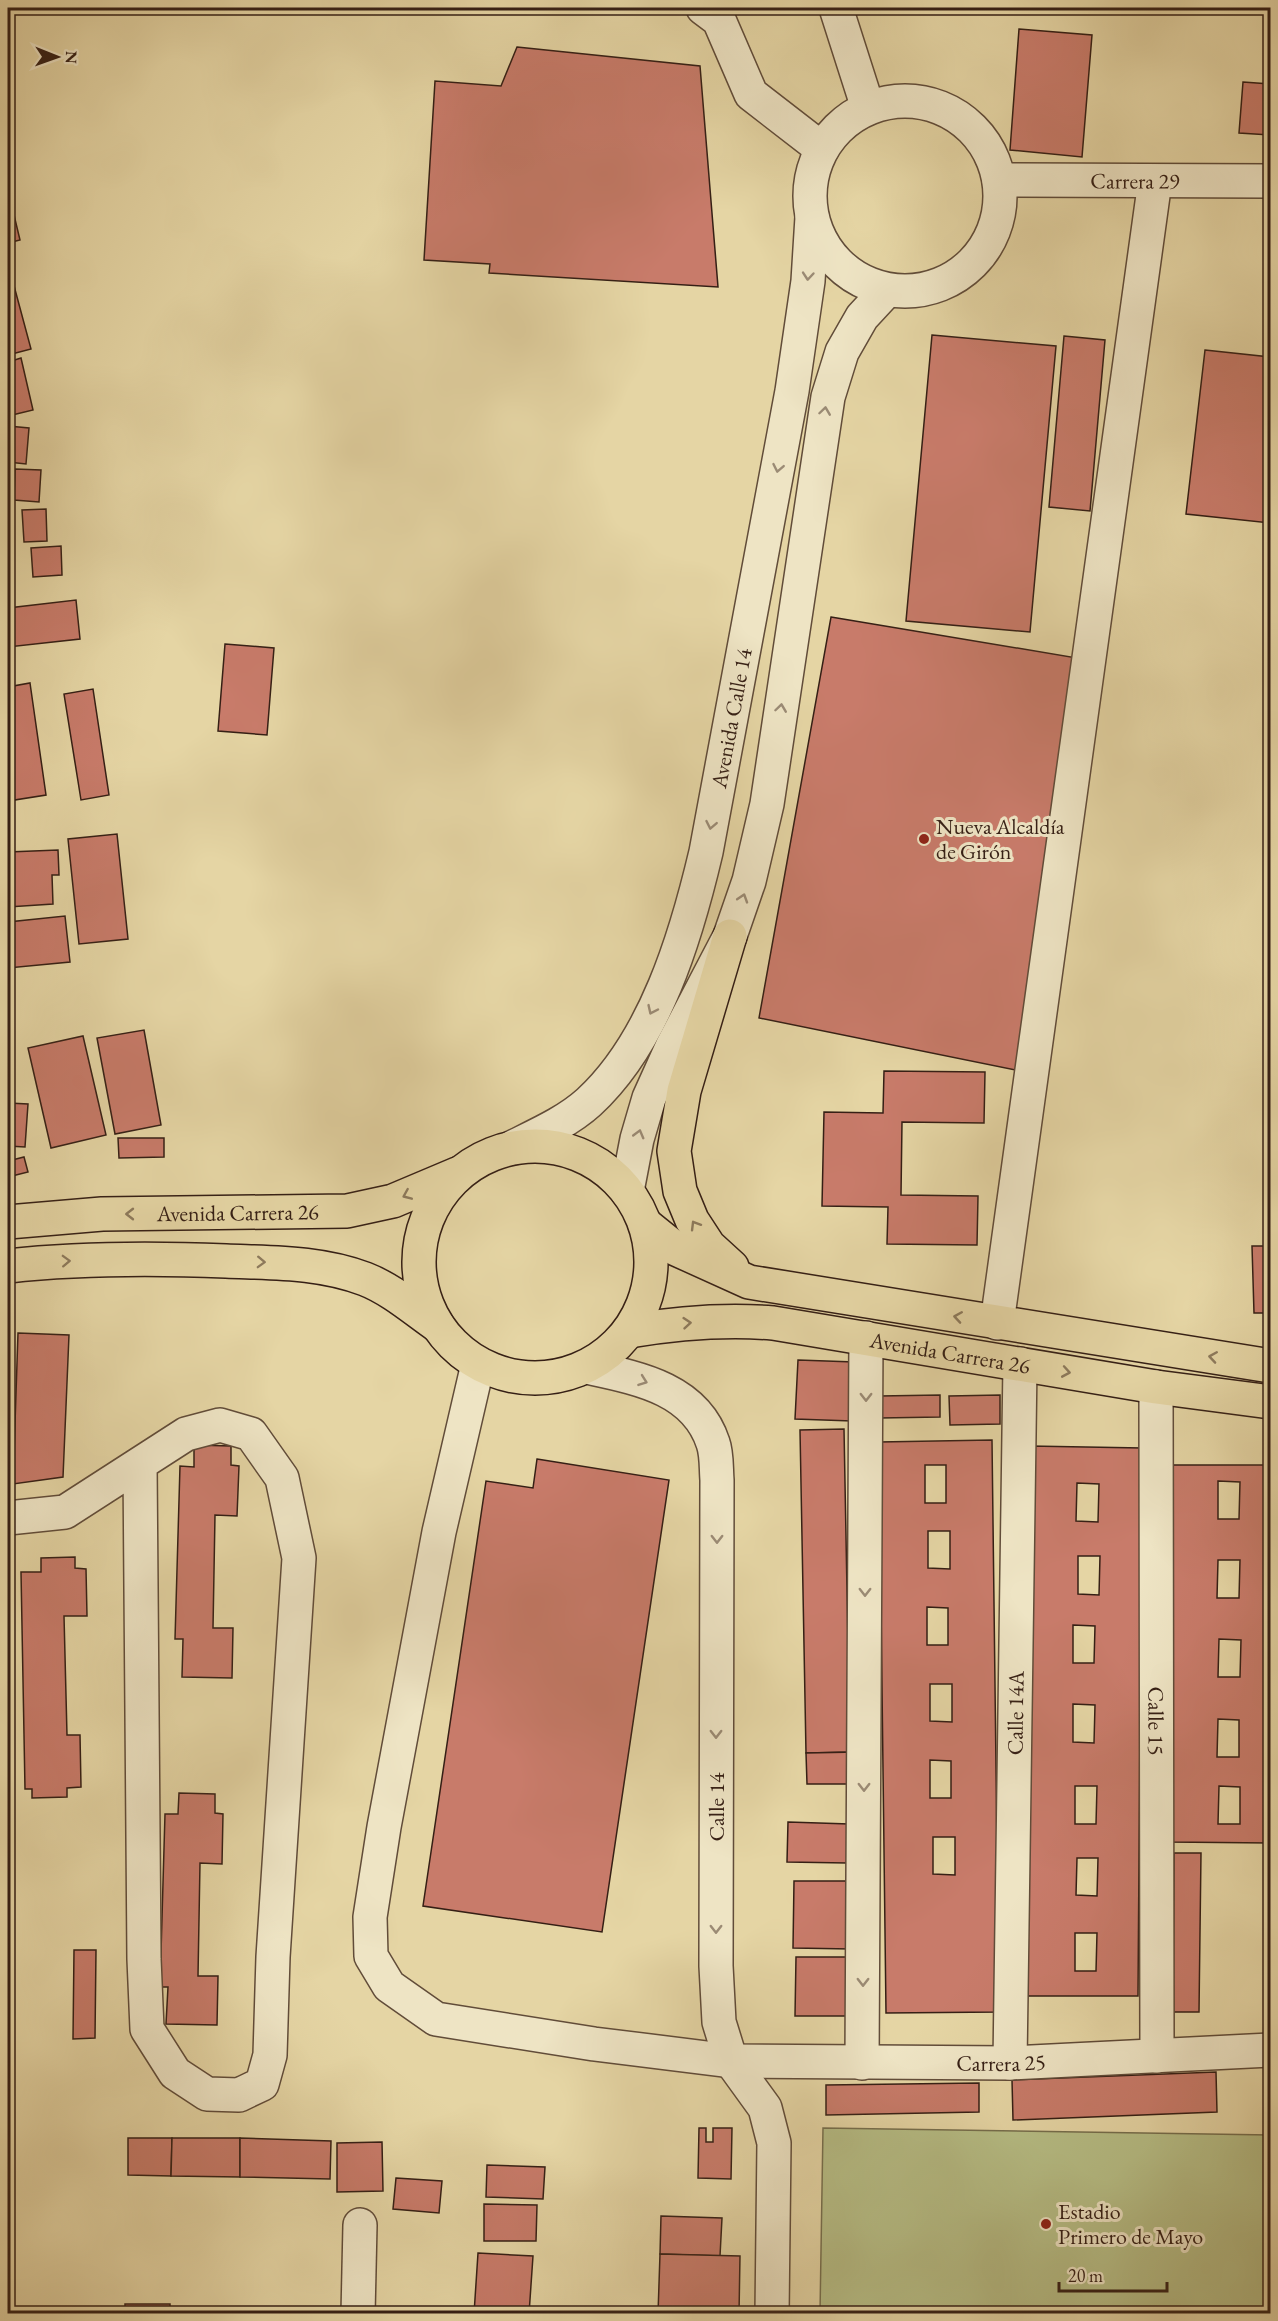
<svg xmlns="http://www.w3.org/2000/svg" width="1278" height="2321" viewBox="0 0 1278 2321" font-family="'EB Garamond',serif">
	<rect width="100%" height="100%" fill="#e5d5a4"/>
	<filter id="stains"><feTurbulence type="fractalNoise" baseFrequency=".00333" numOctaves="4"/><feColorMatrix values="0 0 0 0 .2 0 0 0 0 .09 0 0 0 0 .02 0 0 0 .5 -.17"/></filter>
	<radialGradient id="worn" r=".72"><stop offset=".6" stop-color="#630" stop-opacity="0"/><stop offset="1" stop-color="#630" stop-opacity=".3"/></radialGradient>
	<path fill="#b6bd85" stroke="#766e4d" stroke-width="1.5" d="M823,2128L1270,2135V2313H820Z"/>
	<g fill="#c87b6a" stroke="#351f15" stroke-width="1.5" fill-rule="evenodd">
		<path d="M1019,29L1092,35L1082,157L1010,150Z"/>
		<path d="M517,47L700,66L718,287L489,273L490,264L424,260L435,81L501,86Z"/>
		<path d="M1243,82L1270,84V135L1239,133Z"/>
		<path d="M14,215L20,240L8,243V216Z"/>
		<path d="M13,282L31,349L8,355V284Z"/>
		<path d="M932,335L1056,346L1030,632L906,621Z"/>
		<path d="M1064,336L1105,340L1090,511L1049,507Z"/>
		<path d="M1205,350L1270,357V523L1186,514Z"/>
		<path d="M21,358L33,410L8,416V362Z"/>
		<path d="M8,426L29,428L26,464L8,462Z"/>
		<path d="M15,469L41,470L39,502L14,500Z"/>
		<path d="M46,509L47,541L24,542L22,510Z"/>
		<path d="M61,546L62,575L33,577L31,548Z"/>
		<path d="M76,600L80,639L8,647V608Z"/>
		<path d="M831,617L1083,659L1021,1071L759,1018Z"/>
		<path d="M225,644L274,648L267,735L218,731Z"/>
		<path d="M30,683L46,795L8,801V687Z"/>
		<path d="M93,689L109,795L81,800L64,694Z"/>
		<path d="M117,834L128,939L79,944L68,839Z"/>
		<path d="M58,850L59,875H52L53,904L8,907V852Z"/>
		<path d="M65,916L70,962L8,968V922Z"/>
		<path d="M144,1030L161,1125L115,1134L97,1038Z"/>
		<path d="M83,1036L106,1135L51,1148L28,1048Z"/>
		<path d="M884,1071L985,1072L984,1123L902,1122L901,1195L978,1196L977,1245L887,1244L888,1207L822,1206L824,1112L883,1113Z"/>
		<path d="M8,1103L28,1104L25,1147L8,1146Z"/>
		<path d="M118,1138H164V1157L119,1158Z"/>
		<path d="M24,1157L28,1172L8,1177V1161Z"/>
		<path d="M1252,1246H1270V1313H1254Z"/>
		<path d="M18,1333L69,1335L63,1477L13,1484Z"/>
		<path d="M798,1360L854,1362L852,1421L795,1419Z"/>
		<path d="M940,1395V1417L880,1418V1396Z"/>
		<path d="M1000,1395V1424L950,1425L949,1396Z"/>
		<path d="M844,1429L850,1752L806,1753L800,1430Z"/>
		<path d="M992,1440L999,2012L886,2013L879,1442ZM925,1465H946V1503H925ZM928,1531H950V1569L928,1568ZM927,1607L948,1608V1645H927ZM930,1684H952V1722L930,1721ZM930,1760L951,1761V1798H930ZM933,1837H955V1875L933,1874Z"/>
		<path d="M194,1445L231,1446V1465L239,1466L237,1516L215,1515L213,1628H233L232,1678L182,1677L183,1639H175L180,1466L194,1467Z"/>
		<path d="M1029,1446L1142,1448L1138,1996H1025ZM1077,1483L1099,1484L1098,1522L1076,1521ZM1078,1556H1100L1099,1595L1078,1594ZM1073,1625L1095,1626L1094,1663H1073ZM1073,1704L1095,1705L1094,1743L1073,1742ZM1075,1786H1097L1096,1824H1075ZM1077,1858H1098L1097,1896L1076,1895ZM1075,1933H1097L1096,1971H1075Z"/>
		<path d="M537,1459L669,1480L602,1932L423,1906L486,1481L533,1488Z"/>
		<path d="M1170,1465H1270V1843L1168,1842ZM1218,1481L1240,1482L1239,1519H1218ZM1218,1560H1240L1239,1598H1217ZM1219,1639L1241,1640L1240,1677H1218ZM1218,1719L1239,1720V1757H1217ZM1219,1786L1240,1787V1824H1218Z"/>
		<path d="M75,1557V1568L86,1569L87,1616H64L67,1735H80L81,1787L67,1788V1797L32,1798V1789H25L21,1572H41V1558Z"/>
		<path d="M858,1752V1784H807L806,1753Z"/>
		<path d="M179,1793L215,1794V1813L223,1814L222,1864L200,1863L198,1976H218L217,2025L166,2024L168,1987H160L165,1814H178Z"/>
		<path d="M788,1822L849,1824L847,1863L787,1862Z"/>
		<path d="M1174,1853H1201L1199,2012H1173Z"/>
		<path d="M794,1881H852L851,1949L793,1948Z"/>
		<path d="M74,1950H96L95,2038L73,2039Z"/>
		<path d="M796,1957H848V2016H795Z"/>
		<path d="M1216,2072L1217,2112L1013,2120L1012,2080Z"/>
		<path d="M979,2083V2112L826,2115V2085Z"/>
		<path d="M699,2128H706V2142H713V2128H732L731,2179L698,2178Z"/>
		<path d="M128,2138H172L171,2176L128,2175Z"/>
		<path d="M172,2138H240V2177L171,2176Z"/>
		<path d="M240,2138L331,2141L330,2179L240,2177Z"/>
		<path d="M382,2142L383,2191L337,2192V2143Z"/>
		<path d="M487,2165L545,2167L543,2199L486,2197Z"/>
		<path d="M396,2178L442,2181L439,2213L393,2209Z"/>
		<path d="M484,2204L537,2205L536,2241H484Z"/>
		<path d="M661,2216L722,2218L720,2256L660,2254Z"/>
		<path d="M478,2253L533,2256L529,2314H474Z"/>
		<path d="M660,2254L740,2256L739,2314H658Z"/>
		<rect x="125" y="2304" width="45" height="10"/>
	</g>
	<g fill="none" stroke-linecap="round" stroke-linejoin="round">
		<defs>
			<g id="minor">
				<path d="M703,8L719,20L751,94L822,149"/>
				<path d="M836,8L868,108"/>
				<circle cx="905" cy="196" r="95"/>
				<path id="s1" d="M999,180L1270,181"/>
				<path id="s2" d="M511,1148C537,1135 567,1122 589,1102C655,1041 686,937 706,852L792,391L808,281L812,217"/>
				<path d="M627,1191L637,1139L649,1098L672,1047L730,936L749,881L767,804L828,397L842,352L862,317L887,290"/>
				<path d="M997,1323L1155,181"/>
				<path id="s3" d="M478,1364L439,1532L384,1827L370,1917L371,1956L389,1986L436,2019L594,2044L731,2061L1010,2063L1270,2050"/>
				<path d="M586,1367C637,1378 695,1388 713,1443C717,1454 716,1468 717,1480L716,1966L719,2022L731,2061L765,2108L774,2143L772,2314"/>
				<path id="s4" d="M1156,1387L1157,2056"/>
				<path d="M8,1518L65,1512L186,1434L220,1425L251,1434L282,1478L299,1558L273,1957L270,2055L262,2084L239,2095L207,2094L175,2073L147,2029L144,1959L140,1464"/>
				<path d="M862,2063L866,1338"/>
				<path id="s5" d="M1010,2063L1020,1364"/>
				<path d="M358,2314L360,2225"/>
			</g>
			<g id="major">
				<path d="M730,936L684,1091L674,1151L680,1191L692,1220L709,1246L732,1267"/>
				<circle cx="535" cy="1262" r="116"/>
				<path id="s6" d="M8,1222L102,1214L347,1211L393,1201L457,1174"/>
				<path d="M645,1224L676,1249L749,1282L1270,1366"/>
				<path d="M8,1266C80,1258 153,1258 226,1261C274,1263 320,1262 365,1279C391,1289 415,1310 438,1326"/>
				<path id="s7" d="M629,1331C677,1323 723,1319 773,1323L1156,1387L1270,1402"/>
			</g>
		</defs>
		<use href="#minor" stroke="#614c39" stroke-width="36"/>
		<use href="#major" stroke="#351f15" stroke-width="36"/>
		<use href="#minor" stroke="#eee4c4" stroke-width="33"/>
		<use href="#major" stroke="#e5d5a4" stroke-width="33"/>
	</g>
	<defs><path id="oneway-chevron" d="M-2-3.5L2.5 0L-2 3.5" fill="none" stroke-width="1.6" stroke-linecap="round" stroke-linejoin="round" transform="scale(1.5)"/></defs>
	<g stroke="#9b8b75">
		<use href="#oneway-chevron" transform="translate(808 276) rotate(95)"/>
		<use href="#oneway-chevron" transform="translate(825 411) rotate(-82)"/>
		<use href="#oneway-chevron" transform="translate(778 468) rotate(101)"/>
		<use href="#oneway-chevron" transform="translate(781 708) rotate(-82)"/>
		<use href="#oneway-chevron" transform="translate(711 825) rotate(101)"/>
		<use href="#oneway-chevron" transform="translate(743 898) rotate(-72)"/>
		<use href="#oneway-chevron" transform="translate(652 1010) rotate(115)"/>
		<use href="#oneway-chevron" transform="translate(639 1134) rotate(-75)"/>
		<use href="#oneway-chevron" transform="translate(643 1381) rotate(20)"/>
		<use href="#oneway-chevron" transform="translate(866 1397) rotate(90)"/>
		<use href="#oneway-chevron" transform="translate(717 1539) rotate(90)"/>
		<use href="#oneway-chevron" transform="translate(865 1592) rotate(90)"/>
		<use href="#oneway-chevron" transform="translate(716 1734) rotate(90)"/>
		<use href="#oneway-chevron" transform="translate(864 1787) rotate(90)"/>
		<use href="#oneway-chevron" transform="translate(716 1929) rotate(90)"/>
		<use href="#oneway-chevron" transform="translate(863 1982) rotate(90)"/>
	</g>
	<g stroke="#8d7a5c">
		<use href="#oneway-chevron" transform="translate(407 1195) rotate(157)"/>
		<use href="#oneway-chevron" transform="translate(130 1214) rotate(180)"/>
		<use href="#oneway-chevron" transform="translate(695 1225) rotate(-121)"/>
		<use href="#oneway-chevron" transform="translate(66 1261) rotate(-2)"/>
		<use href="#oneway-chevron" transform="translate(261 1262) rotate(2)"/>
		<use href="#oneway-chevron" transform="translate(958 1317) rotate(-171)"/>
		<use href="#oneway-chevron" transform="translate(687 1323) rotate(-5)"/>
		<use href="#oneway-chevron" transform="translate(1213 1357) rotate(-171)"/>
		<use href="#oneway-chevron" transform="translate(1066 1372) rotate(10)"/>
	</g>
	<g fill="#8f2418" stroke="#eee4c4" stroke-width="2">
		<circle cx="924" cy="839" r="6"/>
		<circle cx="1046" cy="2224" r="6"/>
	</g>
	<g text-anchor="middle" stroke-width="6" stroke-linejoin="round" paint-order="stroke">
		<g font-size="22" fill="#351f15" stroke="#eee4c4">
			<text dy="8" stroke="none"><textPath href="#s1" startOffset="136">Carrera 29</textPath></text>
			<text dy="8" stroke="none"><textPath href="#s2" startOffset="507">Avenida Calle 14</textPath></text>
			<text dy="8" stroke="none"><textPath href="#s6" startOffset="230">Avenida Carrera 26</textPath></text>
			<text dy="8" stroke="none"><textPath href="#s7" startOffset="324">Avenida Carrera 26</textPath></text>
			<text dy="8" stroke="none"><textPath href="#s5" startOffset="350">Calle 14A</textPath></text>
			<text dy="8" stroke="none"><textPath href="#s4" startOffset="334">Calle 15</textPath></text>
			<text transform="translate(716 1807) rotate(-90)" y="8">Calle 14</text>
			<text dy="8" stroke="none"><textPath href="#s3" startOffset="1263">Carrera 25</textPath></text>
		</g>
		<g font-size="22" fill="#351f15" stroke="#eee4c4" text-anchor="start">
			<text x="936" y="834">Nueva Alcaldía<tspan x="936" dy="25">de Girón</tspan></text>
			<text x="1058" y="2219">Estadio<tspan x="1058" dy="25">Primero de Mayo</tspan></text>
		</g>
	</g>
	<rect width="1278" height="2321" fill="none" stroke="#e5d5a4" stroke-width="30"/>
	<rect x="9" y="9" width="1260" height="2303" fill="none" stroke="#351f15" stroke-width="3"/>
	<rect x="15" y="15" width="1248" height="2291" fill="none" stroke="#351f15" stroke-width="1.5"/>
	<g transform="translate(57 57) rotate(91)" stroke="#eee4c4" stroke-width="4.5" paint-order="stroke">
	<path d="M0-4.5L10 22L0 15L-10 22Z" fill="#351f15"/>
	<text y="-9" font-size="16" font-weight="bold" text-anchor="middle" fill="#351f15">N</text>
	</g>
	<path d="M1059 2282v9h108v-9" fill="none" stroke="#351f15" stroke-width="3"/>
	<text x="1068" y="2282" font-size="18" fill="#351f15" stroke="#eee4c4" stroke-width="4.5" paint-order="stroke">20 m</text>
	<rect width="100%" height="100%" filter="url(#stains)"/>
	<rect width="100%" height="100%" fill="url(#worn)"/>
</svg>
